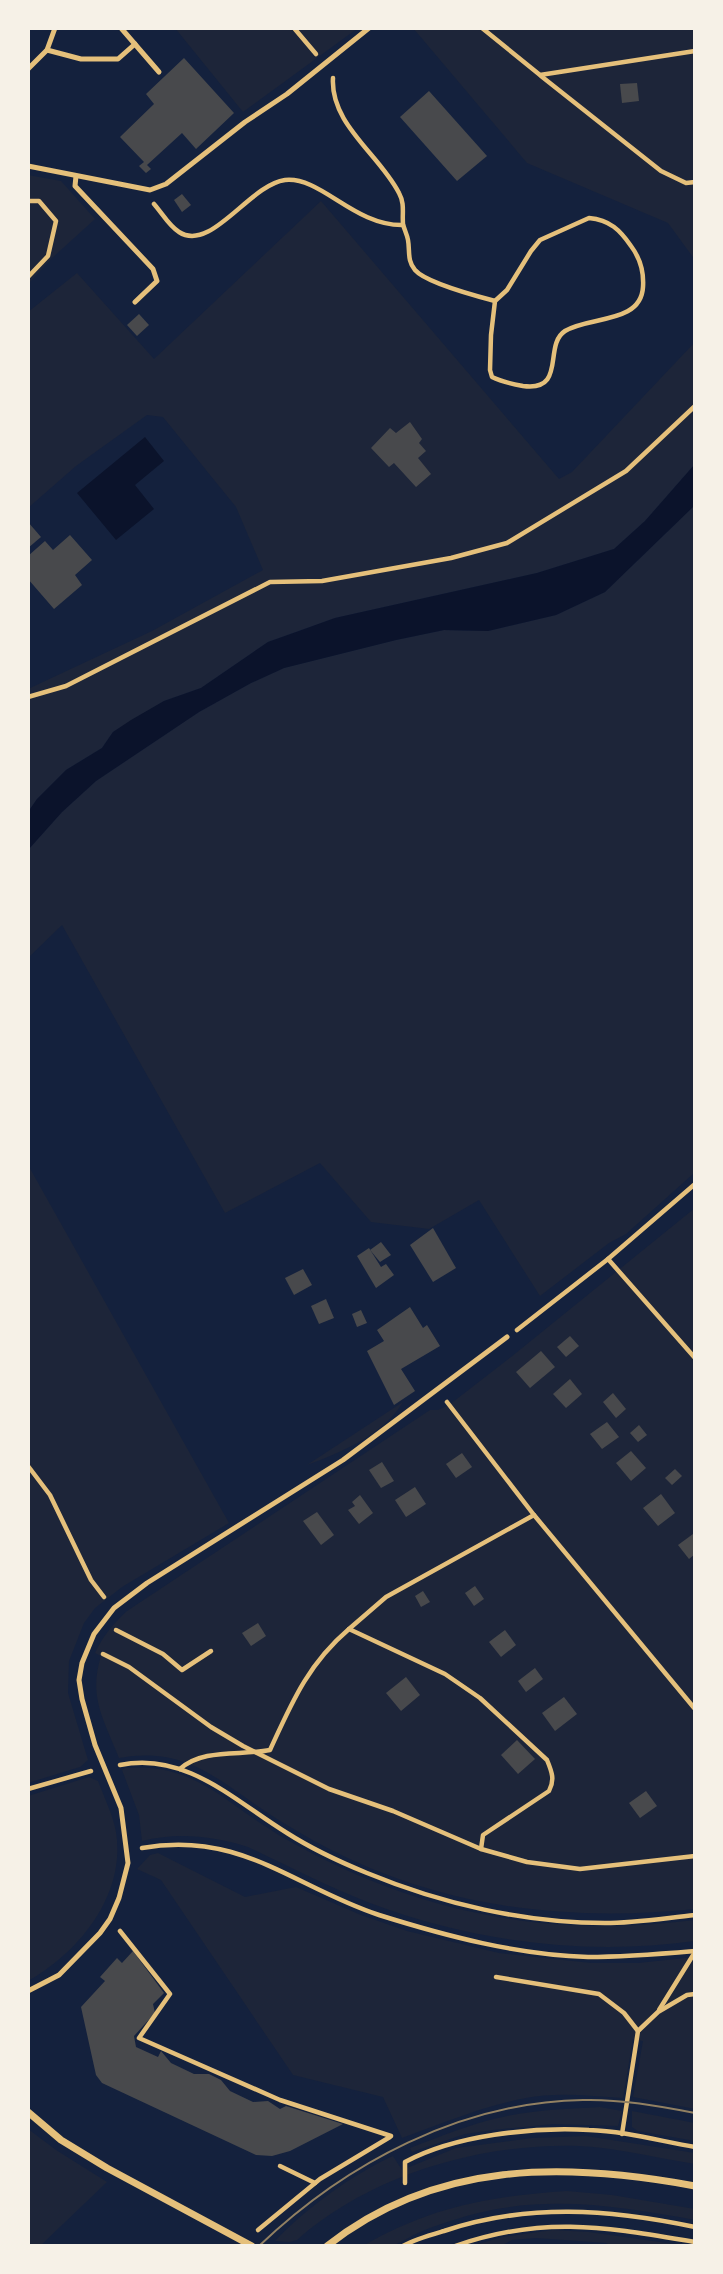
<svg xmlns="http://www.w3.org/2000/svg" width="723" height="2274" viewBox="0 0 723 2274" font-family="Ubuntu,sans-serif">
	<rect width="100%" height="100%" fill="#14213d"/>
	<g fill="#1d2539">
		<path d="M175,28H358L243,112Z"/>
		<path d="M413,28H695V260L668,223L527,163Z"/>
		<path d="M28,175L61,181L95,219L52,258L28,284Z"/>
		<path d="M321,201L559,479L572,472L695,342V464L645,521L614,549L537,573L335,618L268,642L201,688L164,701L113,732L102,748L66,770L37,799L28,812V689L152,631L263,570L236,507L163,417L147,415L76,466L28,508V312L77,273L154,359Z"/>
		<path d="M695,505V1175L693,1174L626,1234L609,1243L540,1296L479,1200L429,1229L371,1222L320,1163L225,1213L62,925L28,958V850L62,812L96,781L199,712L251,683L284,668L396,640L444,630L488,631L556,615L605,592Z"/>
		<path d="M28,1165L229,1523L122,1587L95,1608L84,1623L69,1661L68,1693L88,1760L80,1767L28,1783Z"/>
		<path d="M695,1208V1909C577,1921 460,1910 352,1860C326,1848 301,1834 277,1819C223,1785 190,1745 119,1758C104,1720 88,1697 101,1656L95,1653C103,1636 113,1624 127,1611L430,1410H438L449,1405L511,1357Z"/>
		<path d="M403,1402C383,1435 342,1452 307,1465Z"/>
		<path d="M125,1768C190,1763 218,1796 268,1828C284,1839 302,1848 319,1857C441,1918 560,1937 695,1920V1941C585,1956 474,1942 370,1903C328,1887 288,1866 248,1847C213,1836 178,1832 142,1841L139,1815L122,1770Z"/>
		<path d="M89,1777L98,1781C104,1797 113,1815 116,1832C126,1895 79,1952 28,1981V1796Z"/>
		<path d="M158,1853L245,1897L296,1887L361,1915L407,1931L499,1953L591,1963H638L695,1957V2109L633,2097L643,2041L633,2039L623,2098C591,2096 557,2092 526,2098C483,2106 443,2123 402,2138L383,2097L293,2075L161,1880L137,1869L150,1855Z"/>
		<path d="M600,2107L622,2111L618,2126L553,2124L493,2130L465,2134L412,2152L410,2148C439,2137 468,2125 498,2118C531,2110 566,2109 600,2107Z"/>
		<path d="M632,2111L695,2123V2141L638,2131L632,2127Z"/>
		<path d="M28,2129L56,2150L107,2182L40,2246H28Z"/>
		<path d="M586,2136L695,2153V2164C657,2158 618,2148 579,2146C481,2143 372,2174 297,2240L290,2242L275,2241C305,2209 353,2174 393,2156L402,2170L456,2148L532,2138Z"/>
		<path d="M567,2191L612,2195L695,2209V2220C629,2208 564,2197 497,2209C471,2214 444,2222 420,2232C410,2236 400,2244 390,2246C382,2248 372,2246 363,2246C430,2207 491,2196 567,2191Z"/>
		<path d="M553,2230L589,2232L688,2246H611L606,2243L536,2238L512,2240L501,2246H472L502,2237Z"/>
	</g>
	<g fill="#0b132b">
		<path d="M145,437L164,461L135,485L154,509L116,540L77,493Z"/>
		<path d="M695,464V505L605,592L556,615L488,631L444,630L396,640L284,668L251,683L199,712L96,781L62,812L28,850V812L37,799L66,770L102,748L113,732L131,720L164,701L201,688L268,642L299,631L335,618L537,573L614,549L645,521Z"/>
	</g>
	<g fill="#48494c">
		<path d="M184,58L234,113L196,149L182,133L147,165L151,169L146,173L139,166L144,162L120,137L154,104L146,94Z"/>
		<path d="M637,83L639,101L622,103L620,84Z"/>
		<path d="M429,91L487,156L457,181L400,117Z"/>
		<path d="M182,194L191,205L182,212L174,200Z"/>
		<path d="M139,314L149,325L137,336L127,325Z"/>
		<path d="M410,422L422,439L419,443L426,451L418,458L431,474L416,487L394,463L389,467L371,448L390,428L396,433Z"/>
		<path d="M28,522L41,537L28,548Z"/>
		<path d="M70,535L92,560L75,575L82,585L54,609L28,579V556L45,541L53,550Z"/>
		<path d="M433,1228L456,1268L433,1282L410,1245Z"/>
		<path d="M381,1242L391,1255L380,1262L370,1250Z"/>
		<path d="M369,1248L381,1267L386,1264L394,1275L376,1288L357,1256Z"/>
		<path d="M303,1269L312,1285L294,1295L285,1278Z"/>
		<path d="M326,1299L334,1318L319,1324L311,1306Z"/>
		<path d="M410,1307L423,1328L427,1325L440,1346L401,1369L415,1391L394,1405L367,1351L384,1341L377,1330Z"/>
		<path d="M361,1310L367,1323L357,1327L352,1314Z"/>
		<path d="M570,1336L579,1346L566,1357L557,1347Z"/>
		<path d="M541,1351L555,1367L530,1388L516,1372Z"/>
		<path d="M570,1379L582,1394L566,1408L553,1394Z"/>
		<path d="M613,1393L626,1409L616,1418L603,1402Z"/>
		<path d="M607,1422L619,1437L602,1449L590,1434Z"/>
		<path d="M639,1425L647,1435L638,1442L630,1433Z"/>
		<path d="M631,1451L646,1468L631,1481L616,1463Z"/>
		<path d="M462,1453L472,1467L456,1478L446,1464Z"/>
		<path d="M382,1462L394,1481L381,1488L369,1470Z"/>
		<path d="M675,1469L682,1476L672,1485L665,1478Z"/>
		<path d="M415,1487L426,1504L406,1517L395,1500Z"/>
		<path d="M661,1494L675,1513L658,1526L643,1508Z"/>
		<path d="M360,1495L373,1513L359,1524L348,1510L355,1506L352,1502Z"/>
		<path d="M317,1512L334,1535L321,1545L303,1521Z"/>
		<path d="M693,1534L695,1554L689,1559L678,1545Z"/>
		<path d="M475,1586L484,1599L474,1606L465,1593Z"/>
		<path d="M423,1591L430,1602L421,1607L415,1596Z"/>
		<path d="M258,1623L266,1636L251,1646L242,1633Z"/>
		<path d="M505,1630L516,1645L501,1657L489,1642Z"/>
		<path d="M535,1668L543,1679L526,1692L518,1681Z"/>
		<path d="M406,1677L420,1695L401,1711L386,1693Z"/>
		<path d="M564,1697L577,1714L555,1731L542,1713Z"/>
		<path d="M517,1740L535,1759L518,1774L501,1755Z"/>
		<path d="M646,1791L657,1806L640,1818L629,1803Z"/>
		<path d="M133,1951L164,1993L153,2004L155,2013L134,2036L136,2047L158,2057L161,2051L171,2063L194,2074H209L221,2080L230,2091L253,2102L268,2101L280,2109L286,2106L343,2124L290,2151L272,2156L256,2155L102,2083L96,2075L81,2007L105,1981L100,1977L117,1958L122,1963Z"/>
	</g>
	<g fill="none" stroke-linecap="round" stroke-linejoin="round">
		<g stroke="#e5c07b" stroke-width="4.5">
			<path d="M294,28L316,54"/>
			<path d="M482,28L540,75L695,51"/>
			<path d="M541,76L661,171L686,183L695,182"/>
			<path d="M333,78C330,124 380,155 399,193C405,204 402,213 403,224C404,229 407,234 408,240C410,251 407,261 415,270C426,283 476,296 495,301"/>
			<path d="M28,201H39L56,221L48,256L28,277"/>
			<path d="M154,204C162,213 169,226 179,232C211,253 249,185 285,180C321,176 354,226 403,225"/>
			<path d="M589,218C610,220 620,230 631,246C640,258 644,272 643,287C641,324 589,316 565,331C543,345 567,392 523,386C512,384 502,382 492,377L490,370L491,335L495,301L507,290L531,251L540,240Z"/>
			<path d="M28,697L66,686L270,582L322,581L451,558L507,543L626,471L695,406"/>
			<path d="M608,1259L695,1358"/>
			<path d="M517,1330L608,1259L695,1184"/>
			<path d="M447,1402L534,1515L695,1709"/>
			<path d="M28,1466L50,1495L91,1580L104,1597"/>
			<path d="M349,1629L386,1597L534,1515"/>
			<path d="M116,1630L163,1654L182,1670L211,1651"/>
			<path d="M103,1654L129,1667L211,1727L243,1746L329,1789L393,1811L481,1849L527,1862L580,1869L695,1856"/>
			<path d="M120,1765C186,1751 236,1802 287,1833C312,1849 340,1862 367,1873C442,1904 525,1923 605,1923C635,1923 665,1918 695,1915"/>
			<path d="M180,1769C203,1748 241,1756 270,1750C292,1702 308,1664 349,1629L445,1674L480,1698L547,1760C552,1772 555,1780 549,1791L483,1835L481,1849"/>
			<path d="M28,1789L91,1771"/>
			<path d="M142,1848C240,1830 294,1887 379,1915C446,1936 518,1955 588,1957C624,1957 660,1954 695,1951"/>
			<path d="M120,1931L170,1994L139,2038L280,2100L391,2136"/>
			<path d="M496,1977L599,1994L624,2013L638,2031"/>
			<path d="M659,2010L695,1952"/>
			<path d="M622,2134L638,2031L658,2012L687,1995L695,1994"/>
			<path d="M280,2166L315,2183"/>
			<path d="M405,2183V2162C455,2135 532,2127 589,2130C624,2131 660,2141 695,2147"/>
			<path d="M258,2230L320,2179L390,2137"/>
			<path d="M403,2246C415,2239 430,2235 444,2231C528,2203 609,2209 695,2227"/>
			<path d="M455,2246C544,2215 605,2227 695,2242"/>
		</g>
		<g stroke="#e5c07b" stroke-width="5">
			<path d="M121,28L159,72"/>
			<path d="M47,50L81,59H118L135,44"/>
			<path d="M28,69L47,50L55,28"/>
			<path d="M28,166L150,190L166,184L245,122L287,94L369,28"/>
			<path d="M76,176L75,186L153,269L157,281L135,302"/>
			<path d="M28,1991L59,1975L100,1933L110,1919L119,1898L128,1863L121,1808L95,1745L82,1699L79,1680L82,1663L94,1634L114,1608L147,1583L343,1460L507,1337"/>
		</g>
		<g stroke="#e5c07b" stroke-width="7">
			<path d="M28,2112L61,2140L107,2168L252,2246"/>
			<path d="M327,2246C436,2160 565,2162 695,2186"/>
		</g>
		<path stroke="#918062" stroke-width="2" d="M259,2246C346,2163 461,2102 583,2100C620,2099 659,2106 695,2113"/>
	</g>
	<rect width="723" height="2274" fill="none" stroke="#f6f1e7" stroke-width="60"/>
</svg>
